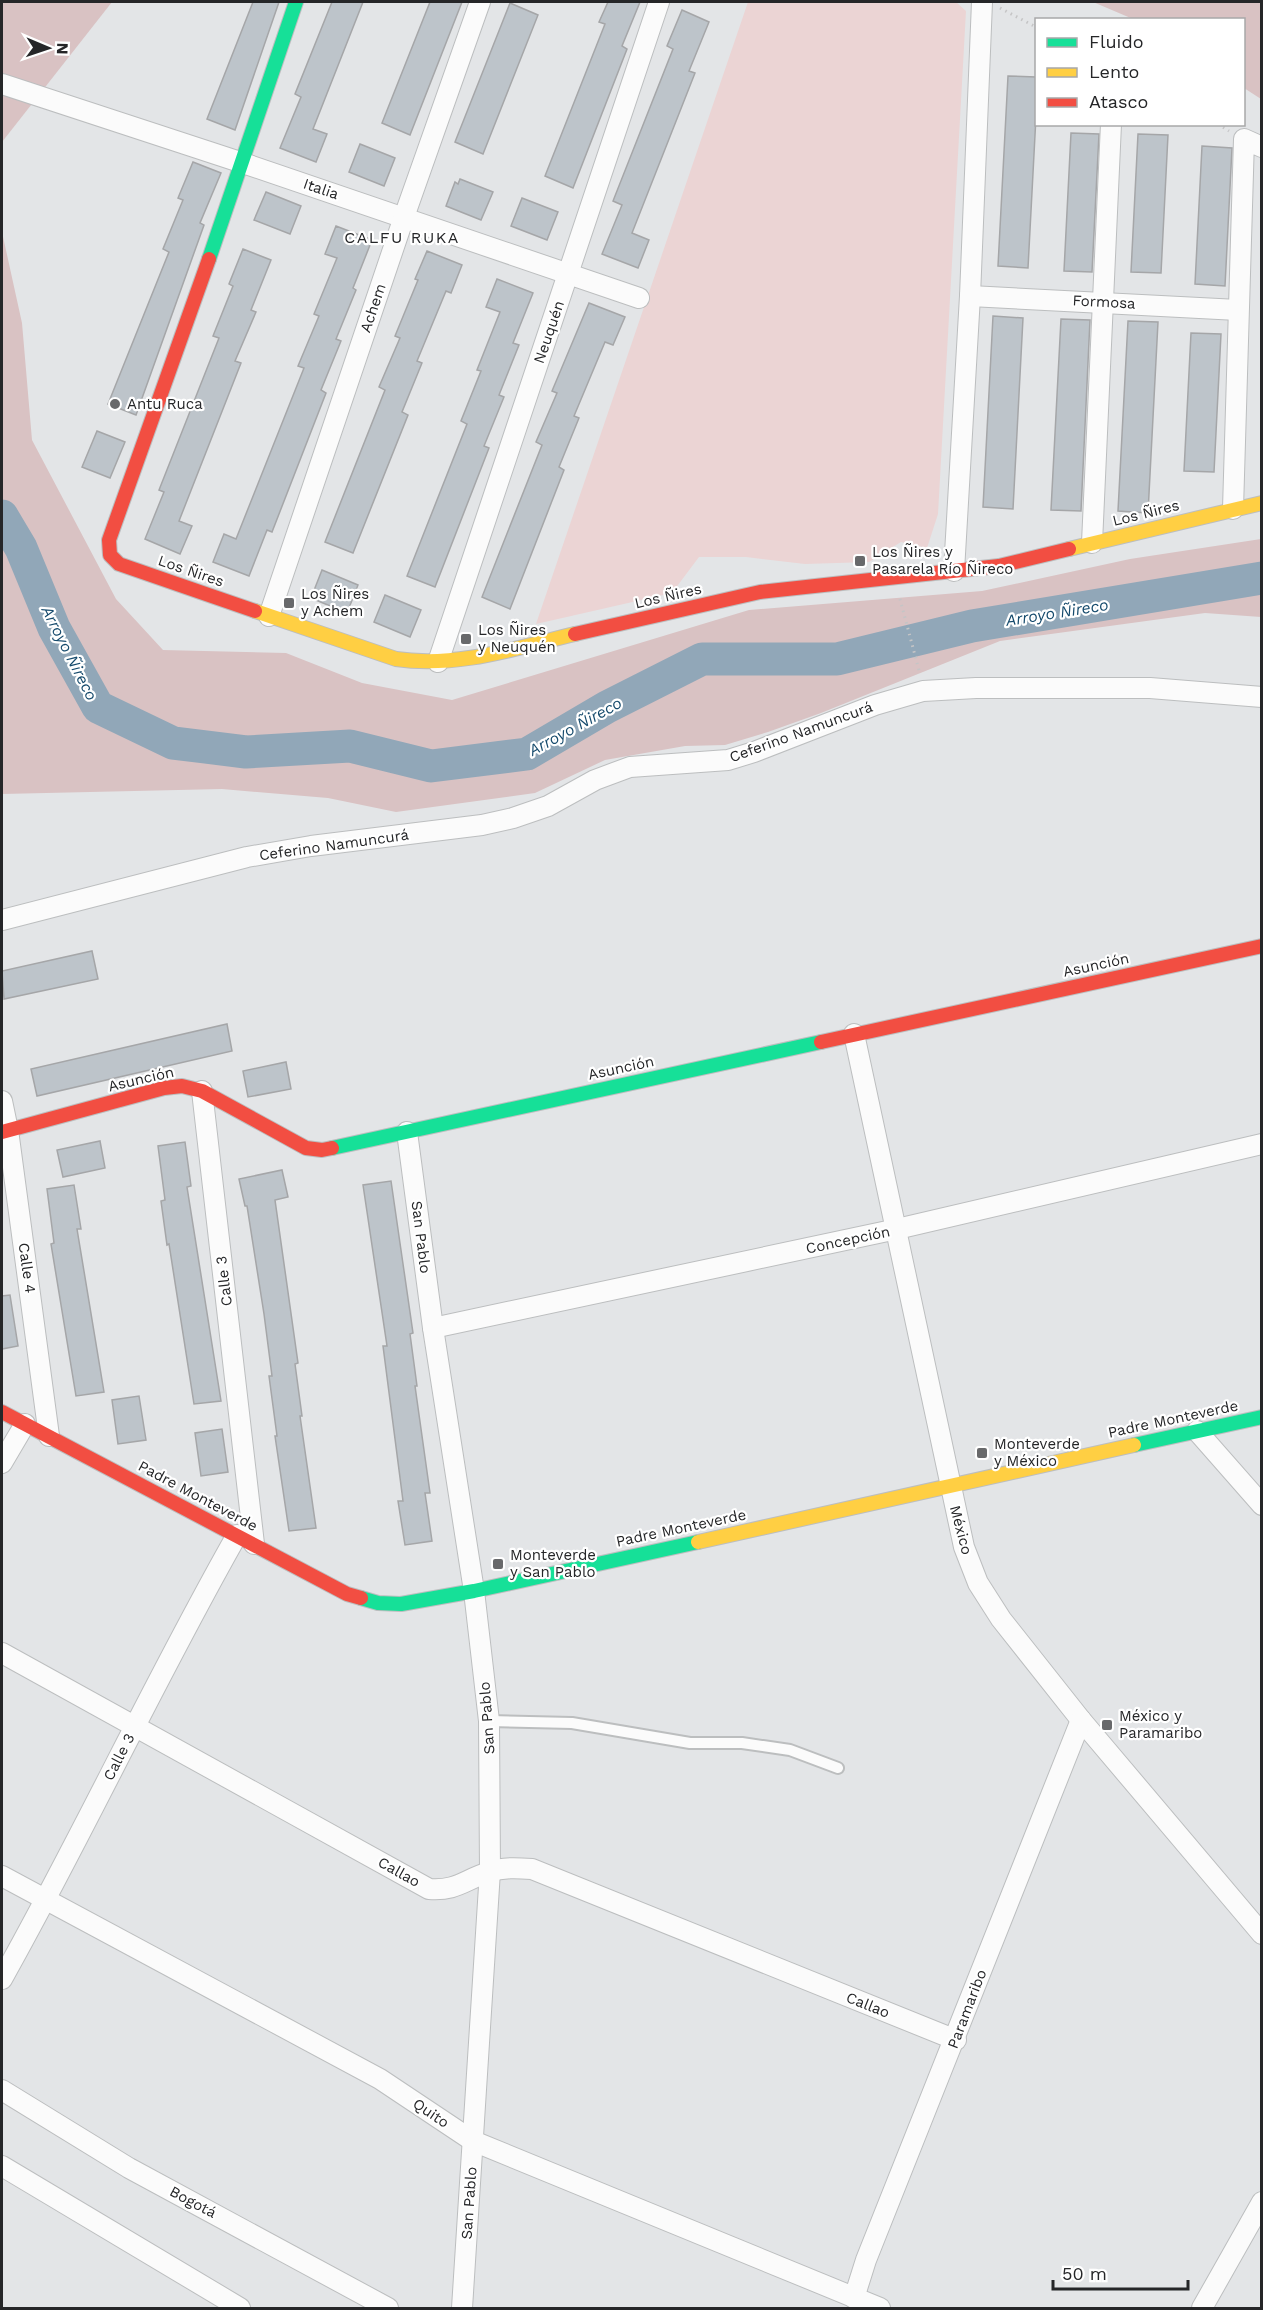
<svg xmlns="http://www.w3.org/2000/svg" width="1263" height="2310" viewBox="0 0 1263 2310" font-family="'Work Sans',sans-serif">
	<rect width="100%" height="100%" fill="#e3e5e7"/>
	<path fill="#ebd4d4" d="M748,2H956L966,11L938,514L927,548L901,542L869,562L805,564L746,557H699L672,593L536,624Z"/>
	<g fill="#d9c2c3">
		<path d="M2,2H112L2,142Z"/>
		<path d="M1093,2H1261V99L1244,88V20L1133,19Z"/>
		<path d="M2,232L22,323L32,440L116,599L163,650L286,653L362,683L452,700L749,610L982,591L1130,559L1261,539V617L1205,613L1000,641L821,713L768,732L725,745L685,746L605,760L535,793L396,812L328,798L222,789L2,794Z"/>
	</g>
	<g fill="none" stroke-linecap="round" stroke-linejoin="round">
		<path stroke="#91a7b8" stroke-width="33" d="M2,516L21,548L54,628L98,707L173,743L246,752L350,746L431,766L527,754L607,707L702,659H837L972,626L1262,578"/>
	</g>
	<g fill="#bdc4ca" stroke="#a5a6a8" stroke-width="1.5">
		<path d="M253,2H279L235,130L207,119Z"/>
		<path d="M332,2H363L313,129L327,134L316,162L280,148L301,97L295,94Z"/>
		<path d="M430,2H462L410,135L382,123Z"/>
		<path d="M608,2H640L622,46L627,49L573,188L545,176L605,24L599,22Z"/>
		<path d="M510,3L538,15L483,154L455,142Z"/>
		<path d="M682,10L709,22L689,71L695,73L632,233L649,240L638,268L602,254L622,205L613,201L673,49L667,46Z"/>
		<path d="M1008,76L1036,77V116L1028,268L998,266Z"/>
		<path d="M1071,133L1099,134L1092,272L1064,271Z"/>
		<path d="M1138,134L1168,135L1161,273L1131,272Z"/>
		<path d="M360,144L395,158L384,186L349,172Z"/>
		<path d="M1202,146L1232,148L1225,286L1195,284Z"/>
		<path d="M193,162L221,173L200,223L204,225L136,415L108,404L169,252L163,249L183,200L178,198Z"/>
		<path d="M460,179L493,192L481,220L446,206L455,182L458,184Z"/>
		<path d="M266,192L301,206L290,234L254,220Z"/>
		<path d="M522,198L558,212L547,240L511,226Z"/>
		<path d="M336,226L372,240L353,288L356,290L336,339L341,341L321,390L326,393L272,532L267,530L249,576L213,562L224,534L236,539L304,368L298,366L319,316L314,314L337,258L325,254Z"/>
		<path d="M243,249L271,260L251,310L256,312L235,361L241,363L179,521L192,526L180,554L145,539L164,492L159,490L219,338L213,336L233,286L229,284Z"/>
		<path d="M427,251L462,265L451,293L446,291L417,361L422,363L402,412L408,415L353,553L325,542L385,390L379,387L400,338L395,336L418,280L415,279Z"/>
		<path d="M497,279L533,293L513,343L519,345L499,395L504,397L484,446L489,448L435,587L407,576L467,424L461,421L481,371L477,370L500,312L486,307Z"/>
		<path d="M589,303L625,317L613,345L605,342L574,416L579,418L559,467L564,470L510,609L482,597L542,445L536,442L557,393L552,391Z"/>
		<path d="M993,316L1023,318L1013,509L983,507Z"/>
		<path d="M1061,319L1090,320L1081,511L1051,510Z"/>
		<path d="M1128,321L1158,322L1148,513L1118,511Z"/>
		<path d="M1191,333L1221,334L1214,472L1184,471Z"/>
		<path d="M97,431L125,442L110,478L82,467Z"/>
		<path d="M322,570L358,585L347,613L311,598Z"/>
		<path d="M385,595L421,610L410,637L374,622Z"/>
		<path d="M92,951L98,979L4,999L2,971Z"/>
		<path d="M227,1024L232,1051L37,1096L31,1069Z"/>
		<path d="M286,1062L291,1089L248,1097L243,1071Z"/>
		<path d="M100,1141L105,1168L63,1177L57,1150Z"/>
		<path d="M185,1142L191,1186L187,1187L221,1401L194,1404L169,1244L167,1245L161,1201L165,1200L158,1146Z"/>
		<path d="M282,1170L288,1197L275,1200L298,1363L295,1364L302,1416H300L316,1528L289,1531L275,1436H277L269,1376H272L264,1314L247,1206H245L239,1179Z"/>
		<path d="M391,1181L413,1333L410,1334L417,1386H415L430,1493H425L432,1541L405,1545L398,1501H403L383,1346H387L363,1185Z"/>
		<path d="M74,1185L81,1229H77L104,1392L76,1396L51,1244L54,1243L47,1189Z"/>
		<path d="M10,1295L18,1346L2,1349V1296Z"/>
		<path d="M139,1396L146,1440L118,1444L112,1400Z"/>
		<path d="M222,1429L228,1472L201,1476L195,1433Z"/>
	</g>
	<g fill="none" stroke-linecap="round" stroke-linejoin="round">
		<defs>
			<path id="lane" d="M489,1721L572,1723L690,1743H742L790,1750L838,1768"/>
			<g id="street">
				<path d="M2,84L243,163L639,298"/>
				<path d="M970,296L1238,310"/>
				<path d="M1233,509L1244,139L1262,147"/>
				<path d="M1092,543L1111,124"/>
				<path d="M954,571L970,296L982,2"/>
				<path d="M269,616L404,217L480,2"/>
				<path d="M438,662L659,2"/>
				<path d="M2,920L247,857L311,846L482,825L513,818L548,806L595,780L630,767L728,760L754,752L875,705L923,691L976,688H1150L1262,697"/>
				<path d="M854,1034L964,1547L978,1583L1001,1619L1081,1720L1262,1934"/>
				<path d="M202,1091L254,1544"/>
				<path d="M2,1101L8,1130L49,1436"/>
				<path d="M407,1132L433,1328L474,1591L489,1721L490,1871L462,2308"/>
				<path d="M433,1328L897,1229L1262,1144"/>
				<path d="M1197,1431L1262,1505"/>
				<path d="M2,1463L25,1424"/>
				<path d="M2,1653L429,1889C457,1891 464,1880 489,1872C503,1867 518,1868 532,1869L956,2040"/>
				<path d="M2,1876L380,2079L473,2141L880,2308"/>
				<path d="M2,1979C84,1833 154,1681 237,1535"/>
				<path d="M2,2090L129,2168L388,2308"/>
				<path d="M2,2166L240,2308"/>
				<path d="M854,2298L866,2260L1081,1720"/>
				<path d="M1202,2308L1262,2202"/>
			</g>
			<g id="fast">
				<path d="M209,259L296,2"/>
				<path d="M332,1148L821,1042"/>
				<path d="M1134,1445L1262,1417"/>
				<path d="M361,1598L378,1603L401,1604L474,1591L698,1542"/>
			</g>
			<g id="slow">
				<path d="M1069,549L1262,503"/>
				<path d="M255,611L396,659C457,668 516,648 575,634"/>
				<path d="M698,1542L1134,1445"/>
			</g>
			<g id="jam">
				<path d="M209,259L109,540L110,555L119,564L255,611"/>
				<path d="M575,634L760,592L999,566L1069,549"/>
				<path d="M821,1042L1262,946"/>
				<path d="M2,1132L164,1088L182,1086L202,1091L306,1148L322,1150L332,1148"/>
				<path d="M2,1412L347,1594L361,1598"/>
			</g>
		</defs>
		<use href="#lane" stroke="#bcbebf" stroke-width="14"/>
		<use href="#street" stroke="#bcbebf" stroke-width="22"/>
		<use href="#fast" stroke="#bcbebf" stroke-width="16"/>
		<use href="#slow" stroke="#bcbebf" stroke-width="16"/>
		<use href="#jam" stroke="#bcbebf" stroke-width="16"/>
		<g stroke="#c5c5c6" stroke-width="3" stroke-dasharray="1.5 4.5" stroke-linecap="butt">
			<path d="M1000,8L1036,27"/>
			<path d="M1218,124L1229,131"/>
			<path d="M900,599L920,674"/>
		</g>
		<use href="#lane" stroke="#fbfbfb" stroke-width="10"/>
		<use href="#street" stroke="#fbfbfb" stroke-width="20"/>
		<use href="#fast" stroke="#16e098" stroke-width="14"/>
		<use href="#slow" stroke="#ffcf43" stroke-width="14"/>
		<use href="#jam" stroke="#f24e42" stroke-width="14"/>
	</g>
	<g fill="#68696b" stroke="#fff" stroke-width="2">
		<circle cx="115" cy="404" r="6"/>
		<rect x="854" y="555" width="12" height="12" rx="3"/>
		<rect x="283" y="597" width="12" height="12" rx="3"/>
		<rect x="460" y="633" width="12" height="12" rx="3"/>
		<rect x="976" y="1447" width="12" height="12" rx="3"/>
		<rect x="492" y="1558" width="12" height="12" rx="3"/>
		<rect x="1101" y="1719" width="12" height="12" rx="3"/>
	</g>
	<g text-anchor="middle" stroke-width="4.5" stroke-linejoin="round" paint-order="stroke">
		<g font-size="15" fill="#252628" stroke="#fff">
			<text transform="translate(321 189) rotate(19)" y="5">Italia</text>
			<text transform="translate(1104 302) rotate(3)" y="5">Formosa</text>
			<text transform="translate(373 308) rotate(-71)" y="5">Achem</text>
			<text transform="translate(549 332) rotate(-71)" y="5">Neuquén</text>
			<text transform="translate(1146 513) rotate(-14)" y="5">Los Ñires</text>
			<text transform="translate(191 571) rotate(19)" y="5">Los Ñires</text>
			<text transform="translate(668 596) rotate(-13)" y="5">Los Ñires</text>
			<text transform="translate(801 732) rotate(-20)" y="5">Ceferino Namuncurá</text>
			<text transform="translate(334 845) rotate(-8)" y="5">Ceferino Namuncurá</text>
			<text transform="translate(1096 965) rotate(-12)" y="5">Asunción</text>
			<text transform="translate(621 1068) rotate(-12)" y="5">Asunción</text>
			<text transform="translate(141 1079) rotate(-13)" y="5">Asunción</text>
			<text transform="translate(421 1237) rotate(83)" y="5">San Pablo</text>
			<text transform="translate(848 1240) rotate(-12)" y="5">Concepción</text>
			<text transform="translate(27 1268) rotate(82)" y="5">Calle 4</text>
			<text transform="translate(224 1281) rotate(-97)" y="5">Calle 3</text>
			<text transform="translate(1173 1419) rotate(-12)" y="5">Padre Monteverde</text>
			<text transform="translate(198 1496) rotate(28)" y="5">Padre Monteverde</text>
			<text transform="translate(681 1528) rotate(-12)" y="5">Padre Monteverde</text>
			<text transform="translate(961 1530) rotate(75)" y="5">México</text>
			<text transform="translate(487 1718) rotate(-94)" y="5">San Pablo</text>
			<text transform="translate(119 1757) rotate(-63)" y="5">Calle 3</text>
			<text transform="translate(399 1872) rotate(29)" y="5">Callao</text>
			<text transform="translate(868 2005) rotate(22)" y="5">Callao</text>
			<text transform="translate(967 2009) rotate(-69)" y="5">Paramaribo</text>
			<text transform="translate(431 2113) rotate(34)" y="5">Quito</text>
			<text transform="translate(193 2202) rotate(28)" y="5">Bogotá</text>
			<text transform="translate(469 2203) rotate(-86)" y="5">San Pablo</text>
		</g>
		<g font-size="15" fill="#252628" stroke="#fff" text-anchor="start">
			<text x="127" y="409">Antu Ruca</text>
			<text x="872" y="557">Los Ñires y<tspan x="872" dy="17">Pasarela Río Ñireco</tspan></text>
			<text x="301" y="599">Los Ñires<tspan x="301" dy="17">y Achem</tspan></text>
			<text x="478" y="635">Los Ñires<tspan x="478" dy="17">y Neuquén</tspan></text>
			<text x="994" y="1449">Monteverde<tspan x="994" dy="17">y México</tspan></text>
			<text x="510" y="1560">Monteverde<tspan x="510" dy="17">y San Pablo</tspan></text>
			<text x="1119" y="1721">México y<tspan x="1119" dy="17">Paramaribo</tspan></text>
		</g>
		<g font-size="16" letter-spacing="1.5" fill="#252628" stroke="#fff">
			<text x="402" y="243">CALFU RUKA</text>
		</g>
		<g font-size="16" font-style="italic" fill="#154a6c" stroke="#fff">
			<text transform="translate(1057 612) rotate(-9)" y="6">Arroyo Ñireco</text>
			<text transform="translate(70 653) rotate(63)" y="6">Arroyo Ñireco</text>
			<text transform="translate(575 726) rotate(-29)" y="6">Arroyo Ñireco</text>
		</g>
	</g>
	<rect width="1263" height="2310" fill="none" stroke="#252628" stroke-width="6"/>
	<rect x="1035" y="18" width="210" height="108" fill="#ffffff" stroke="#a8a8a9" stroke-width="1.5"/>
	<rect x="1047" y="38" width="30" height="9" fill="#16e098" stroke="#a8a8a9" stroke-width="1.5"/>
	<text x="1089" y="48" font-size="18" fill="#252628">Fluido</text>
	<rect x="1047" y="68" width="30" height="9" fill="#ffcf43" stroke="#a8a8a9" stroke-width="1.5"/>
	<text x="1089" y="78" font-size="18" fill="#252628">Lento</text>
	<rect x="1047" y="98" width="30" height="9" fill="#f24e42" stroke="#a8a8a9" stroke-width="1.5"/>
	<text x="1089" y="108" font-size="18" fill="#252628">Atasco</text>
	<g transform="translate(48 48) rotate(92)" stroke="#ffffff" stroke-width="4.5" paint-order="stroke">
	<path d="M0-4.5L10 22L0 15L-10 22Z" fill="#252628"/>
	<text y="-9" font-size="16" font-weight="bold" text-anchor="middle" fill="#252628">N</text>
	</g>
	<path d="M1053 2280v9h135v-9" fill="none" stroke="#252628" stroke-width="3"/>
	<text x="1062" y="2280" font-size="18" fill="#252628" stroke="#ffffff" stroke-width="4.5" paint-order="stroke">50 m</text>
</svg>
